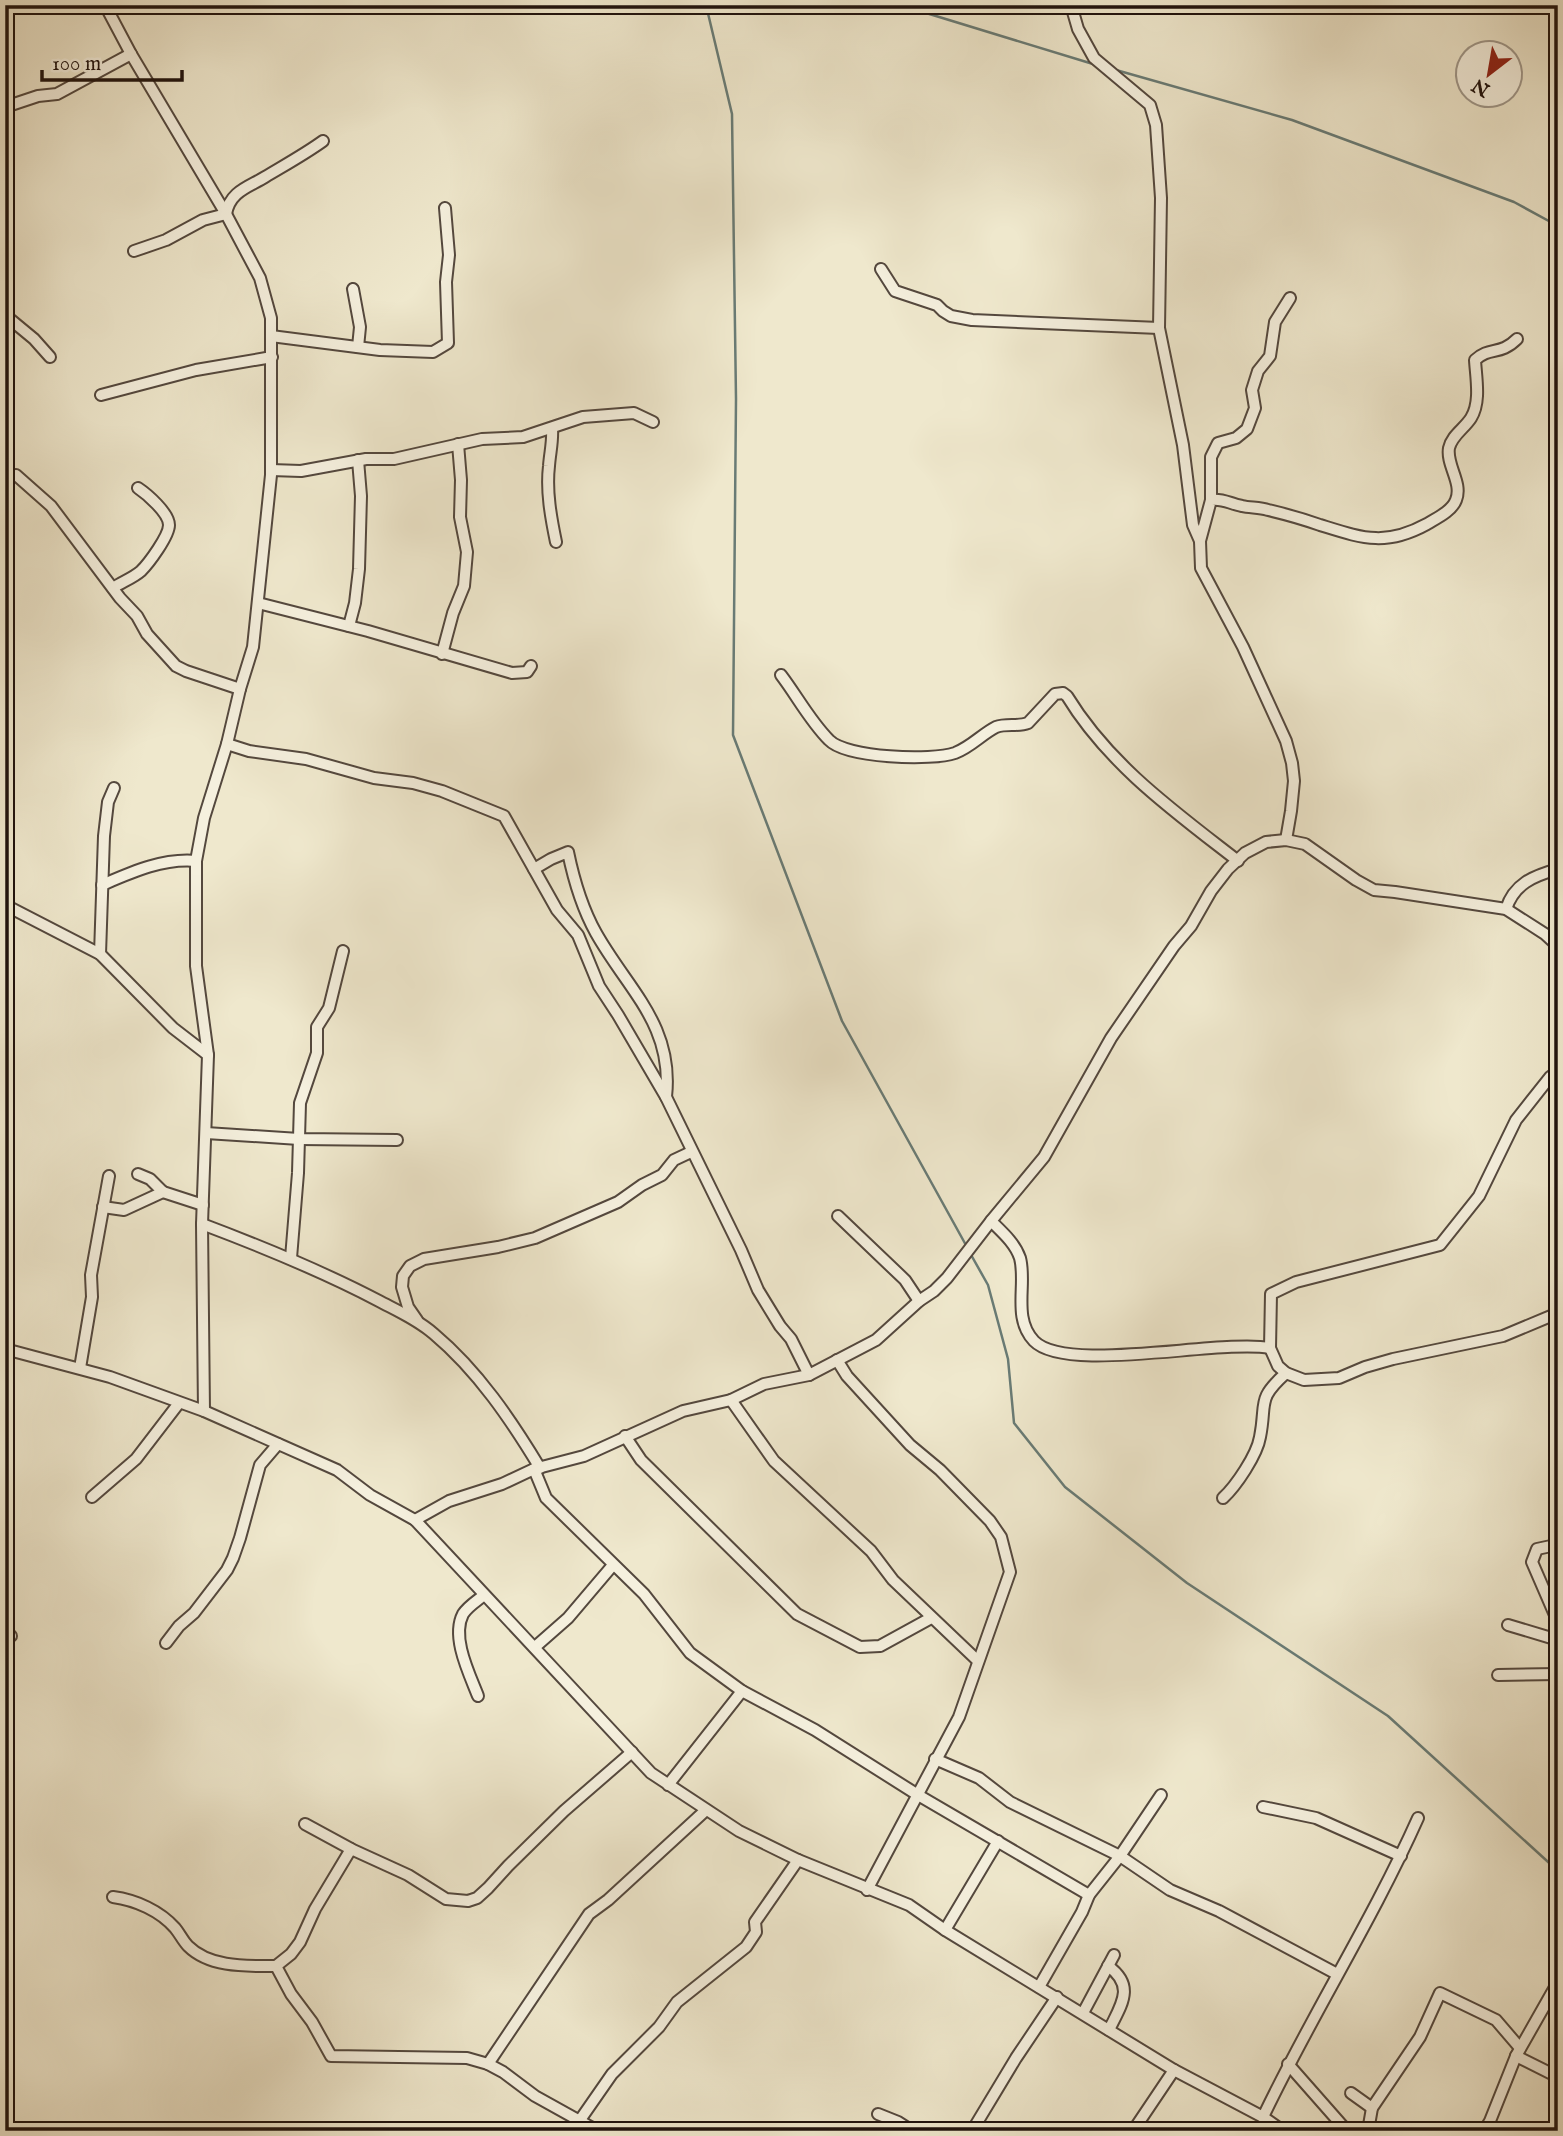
<svg xmlns="http://www.w3.org/2000/svg" width="1563" height="2136" viewBox="0 0 1563 2136" font-family="'IM FELL English',serif">
	<rect width="100%" height="100%" fill="#efe8cd"/>
	<filter id="stains"><feTurbulence type="fractalNoise" baseFrequency=".00286" numOctaves="4"/><feColorMatrix values="0 0 0 0 .2 0 0 0 0 .09 0 0 0 0 .02 0 0 0 .5 -.17"/></filter>
	<radialGradient id="worn" r=".72"><stop offset=".6" stop-color="#630" stop-opacity="0"/><stop offset="1" stop-color="#630" stop-opacity=".3"/></radialGradient>
	<g fill="none" stroke-linecap="round" stroke-linejoin="round">
		<g stroke="#697b75" stroke-width="2.5">
			<path d="M706,5L732,114L736,399L733,735L842,1021L967,1247"/>
			<path d="M900,5L1093,64"/>
			<path d="M1116,70L1292,120L1514,202L1558,226"/>
			<path d="M970,1253L988,1285L1008,1359L1014,1423L1065,1487L1187,1583L1388,1716L1558,1871"/>
		</g>
		<defs>
			<g id="minor">
				<path d="M105,5L131,54L226,214L260,278L271,318V475L253,647L240,689L227,744L204,818L196,861V966L208,1055L202,1224L204,1411"/>
				<path d="M1071,5L1078,29L1094,58L1150,105L1156,125L1161,198L1159,328L1183,445L1193,525L1200,541L1201,568L1243,647L1286,741L1292,763L1294,781L1291,811L1286,840"/>
				<path d="M5,107L38,96L57,94L131,54"/>
				<path d="M134,251L166,240L203,220L226,214C230,191 249,187 265,177C285,165 305,154 323,141"/>
				<path d="M881,269L895,291L937,305L943,311L951,316L972,320L1159,328"/>
				<path d="M353,289L360,327L358,347"/>
				<path d="M5,315L34,339L50,357"/>
				<path d="M271,336L380,350L433,352L448,343L446,282L449,255L445,208"/>
				<path d="M101,395L196,370L272,357"/>
				<path d="M552,428C553,442 550,452 549,466C546,491 551,518 556,542"/>
				<path d="M271,470L301,471L366,459H394L482,439L523,437L583,417L634,413L653,422"/>
				<path d="M16,475L51,506L120,598L137,616L147,634L176,666L186,671L240,689"/>
				<path d="M1211,500V457L1218,443L1236,438L1247,429L1255,408L1252,390L1258,371L1270,356L1275,322L1290,298"/>
				<path d="M1200,541L1211,500C1223,498 1230,504 1242,506C1250,508 1260,507 1268,510C1285,514 1303,519 1320,525C1362,538 1385,547 1427,524C1437,518 1452,511 1456,500C1463,483 1446,465 1449,448C1452,435 1464,429 1471,418C1481,402 1476,378 1475,360C1490,346 1500,356 1517,339"/>
				<path d="M113,588C122,582 133,578 141,571C149,563 169,536 169,525C169,513 147,494 138,488"/>
				<path d="M258,603L368,631L512,673L527,672L531,666"/>
				<path d="M349,626L355,603L359,569L361,496L358,460"/>
				<path d="M442,654L453,613L464,586L467,552L460,517L461,480L458,444"/>
				<path d="M781,675C797,696 810,721 829,740C846,758 932,761 955,753C971,747 982,734 996,727C1006,723 1018,727 1028,723L1055,694L1063,693L1067,696C1109,765 1175,812 1238,861"/>
				<path d="M227,744L249,751L306,759L374,778L413,783L442,791L504,816L557,910L578,935L599,986L618,1015L666,1097L741,1250L758,1290L780,1326L791,1339L809,1375"/>
				<path d="M534,869L551,859L568,852C574,881 582,908 596,933C628,990 674,1025 666,1097"/>
				<path d="M102,885C132,872 163,858 196,861"/>
				<path d="M5,905L100,954L173,1028L208,1055"/>
				<path d="M1506,909C1514,884 1533,876 1558,869"/>
				<path d="M100,954L104,836L108,802L114,788"/>
				<path d="M1558,1071L1550,1077L1516,1120L1479,1196L1440,1245L1296,1282L1271,1294L1270,1348L1278,1366L1286,1373L1304,1380L1339,1378L1365,1367L1393,1359L1503,1336L1558,1313"/>
				<path d="M206,1133L299,1139L397,1140"/>
				<path d="M138,1174L150,1179L163,1192"/>
				<path d="M103,1207L124,1210L163,1192L203,1205"/>
				<path d="M838,1216L905,1280L919,1301"/>
				<path d="M991,1221C1002,1232 1015,1243 1020,1258C1027,1284 1012,1318 1034,1341C1066,1374 1219,1339 1270,1348"/>
				<path d="M202,1224C263,1247 322,1271 379,1301C398,1311 418,1320 434,1334C478,1371 511,1420 540,1468"/>
				<path d="M291,1258L298,1173L300,1103L317,1053V1027L329,1008L343,951"/>
				<path d="M417,1320L408,1307L402,1287L403,1276L410,1266L424,1259L498,1247L535,1238L618,1202L642,1185L662,1175L674,1160L691,1152"/>
				<path d="M5,1349L110,1377L204,1411L337,1470L370,1495L415,1520L651,1773L739,1831L798,1860L909,1905L945,1930L1174,2070L1263,2117L1283,2131"/>
				<path d="M837,1360L847,1376L910,1445L940,1470L990,1521L1001,1537L1010,1572L959,1717L867,1890"/>
				<path d="M80,1368L92,1297L91,1275L109,1176"/>
				<path d="M731,1400L774,1461L871,1551L893,1580L978,1661"/>
				<path d="M625,1436L641,1460L797,1614L860,1647L880,1646L931,1618"/>
				<path d="M534,1469L546,1498L644,1594L690,1653L742,1691L815,1730L918,1795L1089,1895"/>
				<path d="M92,1497L136,1459L179,1403"/>
				<path d="M1223,1498C1236,1486 1257,1455 1260,1437C1267,1402 1256,1400 1286,1373"/>
				<path d="M415,1520L449,1501L502,1484L534,1469L584,1456L683,1411L731,1400L764,1384L809,1375L876,1340L919,1301L934,1291L947,1278L991,1221L1044,1157L1111,1038L1174,946L1191,926L1211,891L1228,869L1245,853L1266,842L1286,840L1305,844L1356,880L1374,890L1395,892L1506,909L1545,934L1558,946"/>
				<path d="M1558,1548L1551,1546L1537,1549L1532,1562L1558,1622"/>
				<path d="M1508,1625L1558,1640"/>
				<path d="M5,1630L11,1636"/>
				<path d="M166,1643L179,1626L194,1613L227,1570L233,1558L240,1538L260,1465L278,1444"/>
				<path d="M535,1647L568,1618L613,1565"/>
				<path d="M1498,1675L1558,1674"/>
				<path d="M478,1696C469,1673 451,1637 463,1614C468,1606 477,1601 484,1595"/>
				<path d="M935,1759L979,1778L1010,1802L1120,1856L1170,1890L1219,1911L1337,1974"/>
				<path d="M1557,1780L1558,1781"/>
				<path d="M668,1785L742,1691"/>
				<path d="M1263,1807L1316,1818L1401,1856"/>
				<path d="M305,1824L351,1849L408,1875L446,1899L468,1901L477,1898L488,1888L508,1866L564,1811L632,1752"/>
				<path d="M351,1849L315,1909L300,1942L291,1954L276,1966L291,1994L312,2022L331,2056L467,2058L488,2064L503,2072L535,2096L598,2131"/>
				<path d="M113,1897C136,1900 160,1911 175,1928C180,1934 183,1941 188,1946C210,1968 247,1966 276,1966"/>
				<path d="M945,1930L998,1841"/>
				<path d="M1108,1966C1136,1986 1121,2005 1109,2030"/>
				<path d="M1039,1987L1082,1912L1089,1895L1120,1856L1161,1795"/>
				<path d="M1083,2013L1114,1955"/>
				<path d="M1516,2056L1558,2077"/>
				<path d="M488,2064L589,1914L608,1900L706,1810"/>
				<path d="M1288,2064L1347,2131"/>
				<path d="M1351,2093L1372,2108"/>
				<path d="M878,2114L898,2122L912,2131"/>
				<path d="M1263,2117C1311,2016 1372,1921 1418,1818"/>
				<path d="M580,2120L612,2074L659,2027L677,2002L746,1947L756,1932L755,1922L798,1860"/>
				<path d="M972,2131L1016,2058L1057,1997"/>
				<path d="M1133,2131L1174,2070"/>
				<path d="M1368,2131L1372,2108L1420,2037L1440,1993L1496,2020L1520,2048"/>
				<path d="M1484,2131L1490,2121L1516,2056L1558,1982"/>
			</g>
		</defs>
		<use href="#minor" stroke="#54483e" stroke-width="14"/>
		<use href="#minor" stroke="#f5f0de" stroke-width="10"/>
	</g>
	<rect width="1563" height="2136" fill="none" stroke="#efe8cd" stroke-width="28"/>
	<rect x="7" y="7" width="1549" height="2122" fill="none" stroke="#20130e" stroke-width="3.5"/>
	<rect x="14" y="14" width="1535" height="2108" fill="none" stroke="#20130e" stroke-width="2"/>
	<g transform="translate(1489 74) rotate(211)"><circle r="33" fill="#f5f0de" stroke="#a0988b" stroke-width="2"/>
	<path d="M0-5L12 26L0 18L-12 26Z" fill="#8f2418"/>
	<text y="-10" font-size="19" font-weight="bold" text-anchor="middle" fill="#20130e">N</text>
	</g>
	<path d="M42 70v10h140v-10" fill="none" stroke="#20130e" stroke-width="3.5"/>
	<text x="52" y="70" font-size="21" fill="#20130e" stroke="#f5f0de" stroke-width="5" paint-order="stroke">100 m</text>
	<rect width="100%" height="100%" filter="url(#stains)"/>
	<rect width="100%" height="100%" fill="url(#worn)"/>
</svg>
